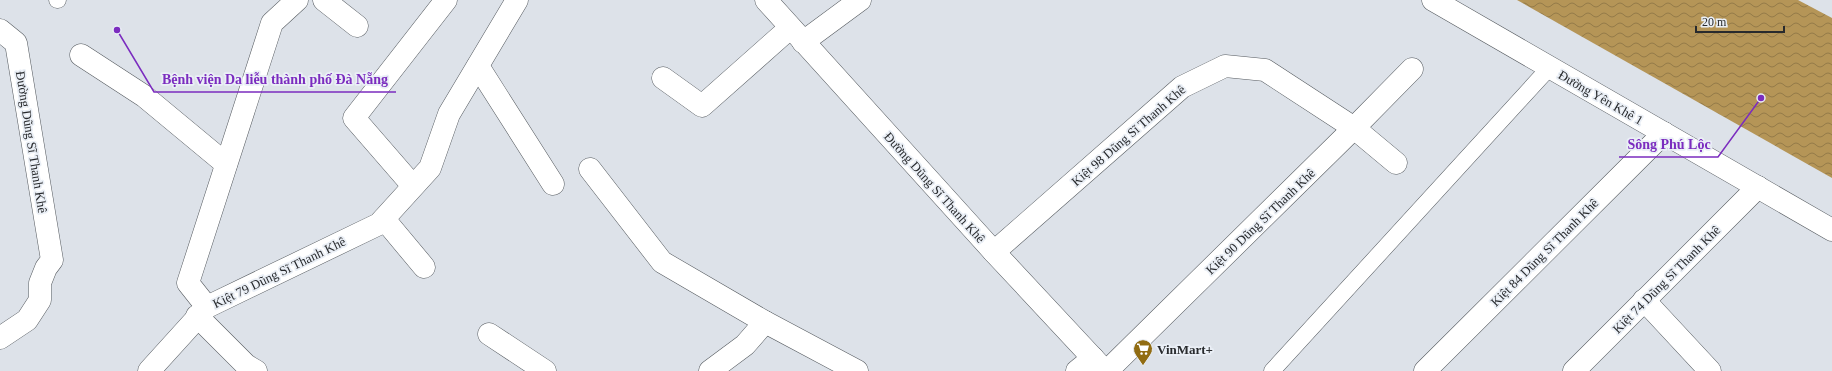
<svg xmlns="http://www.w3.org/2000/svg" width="1832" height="371" viewBox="0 0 1832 371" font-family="Georgia,serif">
	<defs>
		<pattern id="water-waves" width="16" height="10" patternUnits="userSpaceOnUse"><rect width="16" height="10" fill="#b59557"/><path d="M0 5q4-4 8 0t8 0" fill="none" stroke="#937a48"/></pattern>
	</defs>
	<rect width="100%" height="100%" fill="#dde2e9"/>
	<path fill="url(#water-waves)" d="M1517,0H1798L1832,18V178Z"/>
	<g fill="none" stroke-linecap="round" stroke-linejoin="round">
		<defs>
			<g id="lane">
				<path d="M57,0H58"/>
				<path d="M1272,371L1550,67"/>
			</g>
			<g id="street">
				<path d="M324,0L357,26"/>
				<path d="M1433,0L1832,230"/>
				<path d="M0,30L16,43L52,260L46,268L40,283V300L27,320L0,338"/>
				<path d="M803,42L860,0"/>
				<path d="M81,55L144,96L226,164"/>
				<path d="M478,66L553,184"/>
				<path d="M663,78L702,106L790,28"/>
				<path d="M590,169L662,262L765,322L857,371"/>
				<path d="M413,186L354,118L446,0"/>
				<path d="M384,219L424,267"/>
				<path d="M994,252L1182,87L1225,66L1265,70L1354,128L1396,163"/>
				<path d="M1644,300L1710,371"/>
				<path d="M207,307L188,283L272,23L297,0"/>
				<path d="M197,316L246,365L256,371"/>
				<path d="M489,334L545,371"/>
				<path d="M149,371L207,307L379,224L430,168L449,114L517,0"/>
				<path d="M710,371L745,345L765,322"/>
				<path d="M1077,371L1093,358"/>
				<path d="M1107,371L1354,128L1412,69"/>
				<path d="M1425,371L1664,133"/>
				<path d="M1574,371L1758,187"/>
			</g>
			<path id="secondary" d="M766,0L994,252L1105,371"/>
		</defs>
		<use href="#lane" stroke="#555a5f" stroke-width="17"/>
		<use href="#street" stroke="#555a5f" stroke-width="23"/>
		<use href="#secondary" stroke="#555a5f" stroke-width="23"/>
		<use href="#lane" stroke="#fff" stroke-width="16"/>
		<use href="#street" stroke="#fff" stroke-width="22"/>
		<use href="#secondary" stroke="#fff" stroke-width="22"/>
	</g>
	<defs>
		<symbol id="supermarket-pin" viewBox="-11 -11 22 30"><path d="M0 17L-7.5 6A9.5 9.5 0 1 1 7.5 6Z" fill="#916c12" stroke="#eaeff6"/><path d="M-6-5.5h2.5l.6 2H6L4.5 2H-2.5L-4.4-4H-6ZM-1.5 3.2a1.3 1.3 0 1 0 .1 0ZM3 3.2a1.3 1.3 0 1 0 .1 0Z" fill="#fff"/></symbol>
	</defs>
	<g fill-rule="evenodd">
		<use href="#supermarket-pin" x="1132" y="338" width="22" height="30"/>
	</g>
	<g text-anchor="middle" stroke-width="3.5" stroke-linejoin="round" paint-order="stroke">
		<g font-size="13" fill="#282a2d" stroke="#eaeff6">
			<text transform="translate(1601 97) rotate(30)" y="5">Đường Yên Khê 1</text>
			<text transform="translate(1128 135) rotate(-41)" y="5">Kiệt 98 Dũng Sĩ Thanh Khê</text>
			<text transform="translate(32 142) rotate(81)" y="5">Đường Dũng Sĩ Thanh Khê</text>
			<text transform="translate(935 187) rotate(48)" y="5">Đường Dũng Sĩ Thanh Khê</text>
			<text transform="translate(1260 221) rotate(-44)" y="5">Kiệt 90 Dũng Sĩ Thanh Khê</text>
			<text transform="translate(1544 252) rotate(-45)" y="5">Kiệt 84 Dũng Sĩ Thanh Khê</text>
			<text transform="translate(279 272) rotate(-26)" y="5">Kiệt 79 Dũng Sĩ Thanh Khê</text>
			<text transform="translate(1666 279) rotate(-45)" y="5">Kiệt 74 Dũng Sĩ Thanh Khê</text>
		</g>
		<g font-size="13" font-weight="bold" fill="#282a2d" stroke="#eaeff6" text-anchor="start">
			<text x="1157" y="354">VinMart+</text>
		</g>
	</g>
	<path fill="none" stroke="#7b2cbf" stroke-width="1.5" d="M117 30L154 92H396M1761 98L1718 157H1619"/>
	<g fill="#7b2cbf" stroke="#eaeff6" stroke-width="1.5">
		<circle cx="117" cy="30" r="4"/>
		<circle cx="1761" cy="98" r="4"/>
	</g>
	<g font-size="14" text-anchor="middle" font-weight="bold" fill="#7b2cbf" stroke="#eaeff6" stroke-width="3.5" stroke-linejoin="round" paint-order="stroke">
		<text x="275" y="84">Bệnh viện Da liễu thành phố Đà Nẵng</text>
		<text x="1669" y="149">Sông Phú Lộc</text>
	</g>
	<path d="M1696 26v6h88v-6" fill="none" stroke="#282a2d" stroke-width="2"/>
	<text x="1702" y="26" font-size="12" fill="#282a2d" stroke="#eaeff6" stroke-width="3" paint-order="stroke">20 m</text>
</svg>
